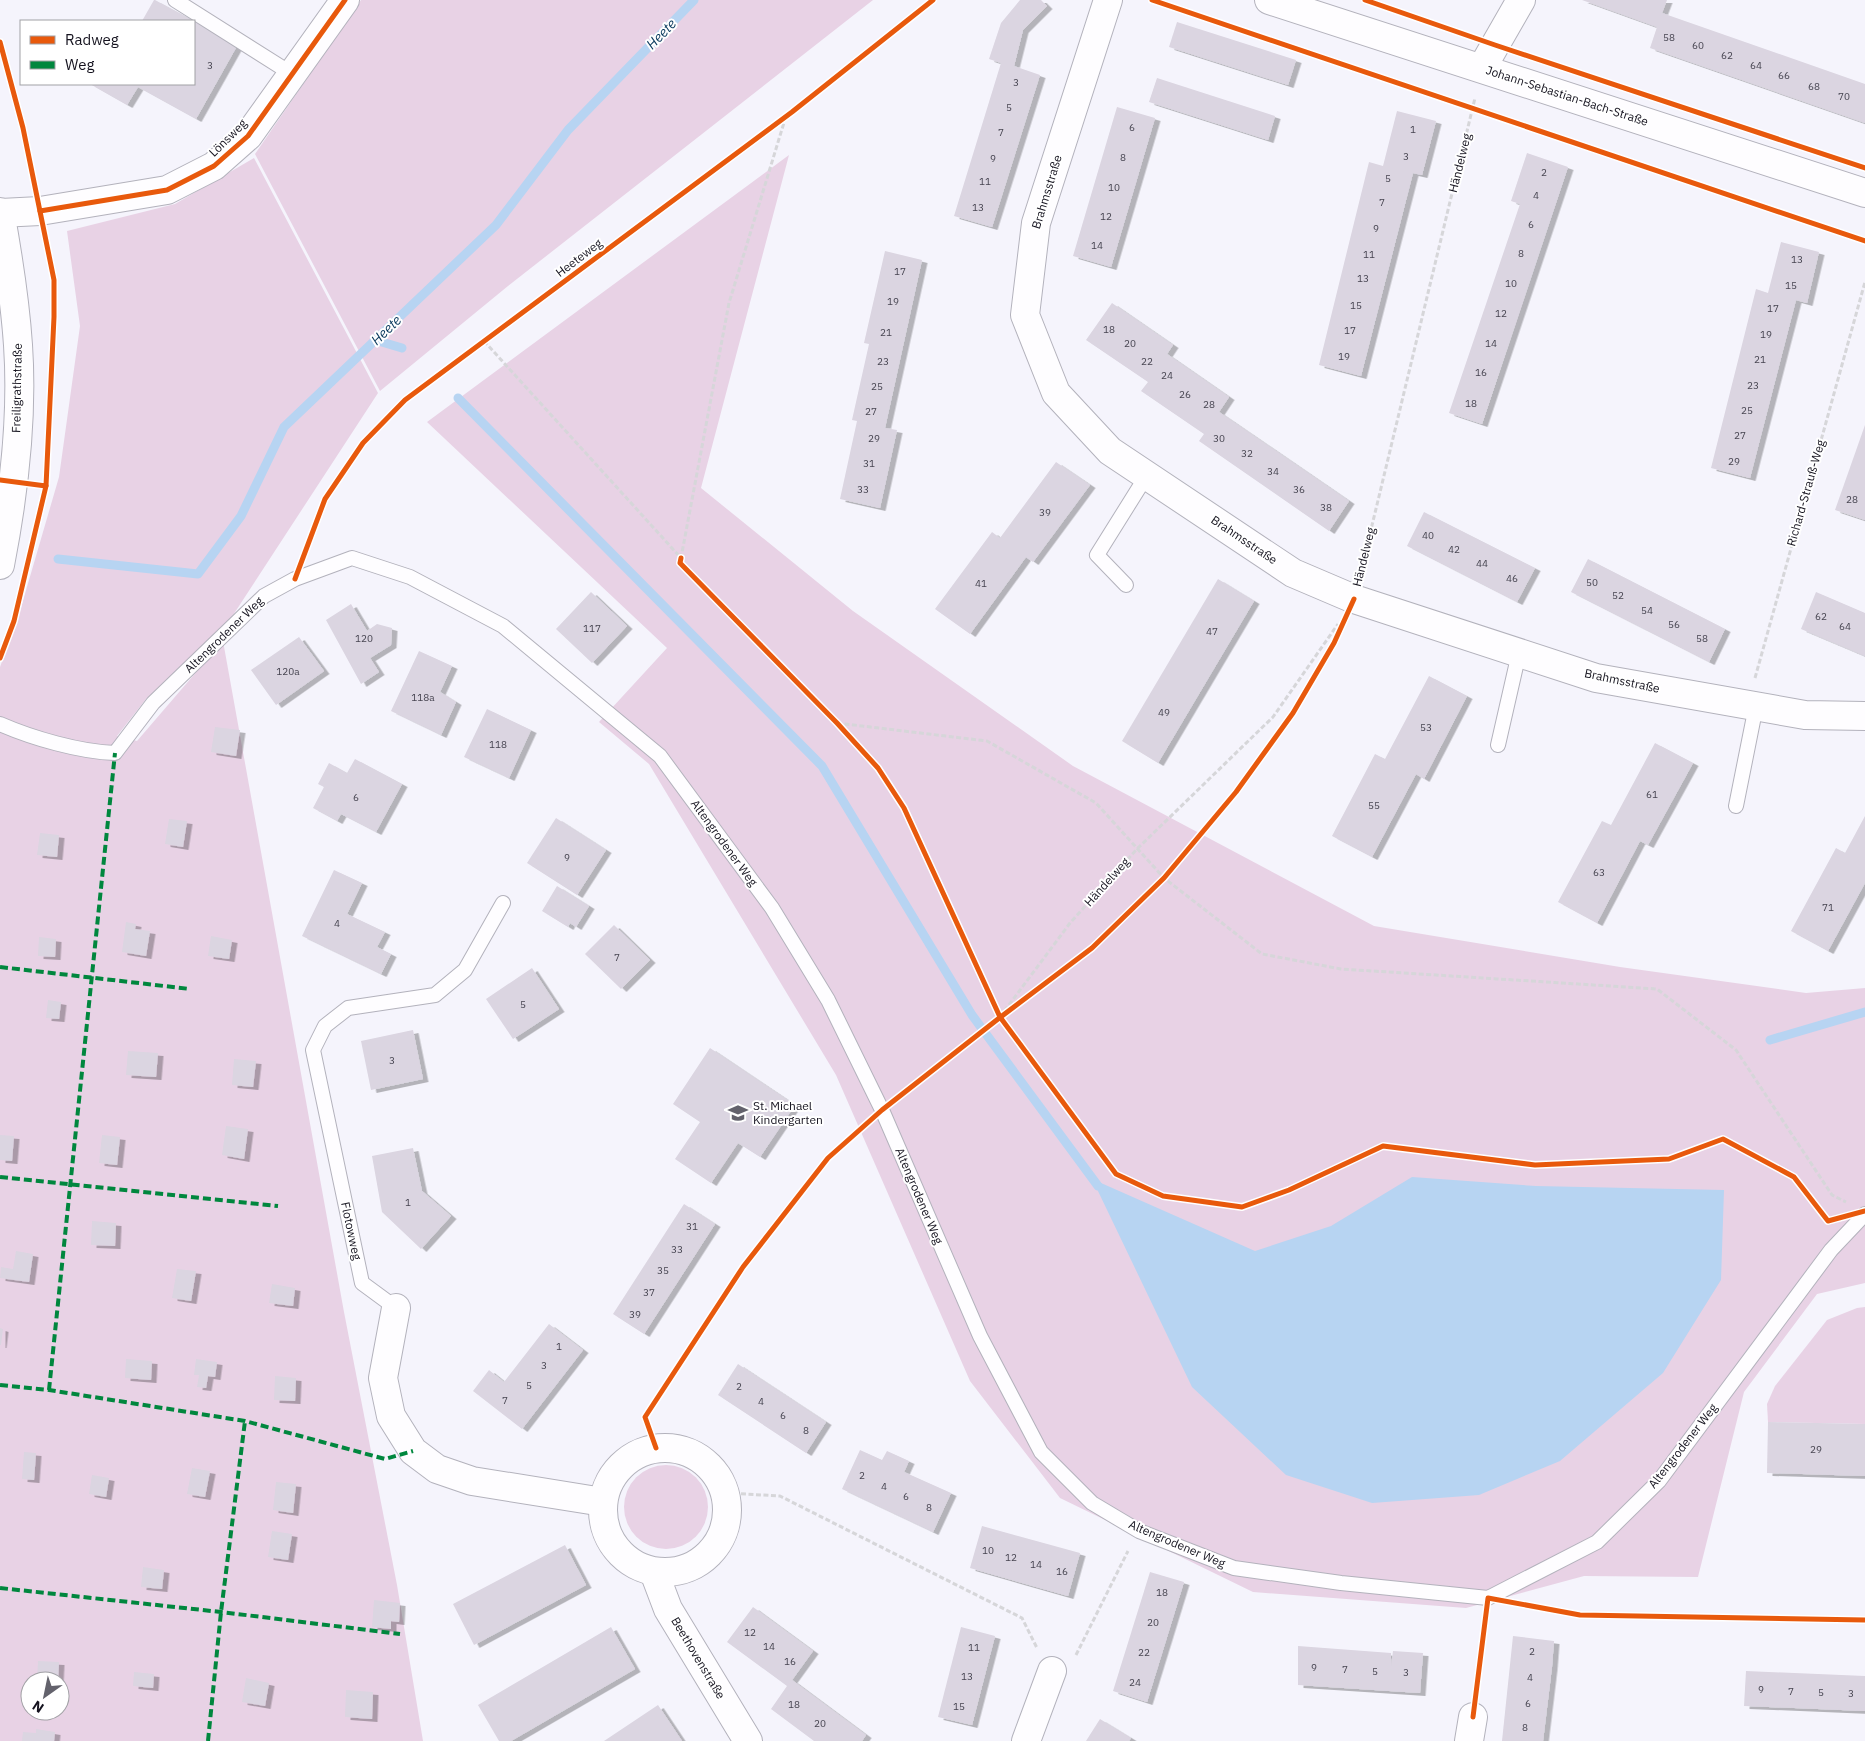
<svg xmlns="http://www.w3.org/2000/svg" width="1865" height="1741" viewBox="0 0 1865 1741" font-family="'IBM Plex Sans',sans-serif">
	<defs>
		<filter id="shadow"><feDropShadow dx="5.5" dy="3" stdDeviation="0" flood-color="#0004"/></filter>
	</defs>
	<rect width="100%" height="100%" fill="#f5f4fc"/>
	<g fill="#e8d2e5" fill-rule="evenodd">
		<path d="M361,0H873L508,286L380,391L255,154Z"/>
		<path d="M789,155L701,488L853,611L1073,766L1374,926L1620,967L1806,993L1865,988V1283L1817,1294L1744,1392L1698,1577L1584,1576L1466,1608L1253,1592L1060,1498L970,1381L836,1075L649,764L599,722L667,648L427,422Z"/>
		<path d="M254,158L378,393L222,632L146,699L117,736L137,741L223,641L344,1312L397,1585L423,1741H0V667L20,611L59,477L80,326L67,231L175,204ZM30,1681H60V1711H30Z"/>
		<path d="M1865,1307V1424L1768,1422L1767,1404L1775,1386L1827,1320L1857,1308Z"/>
		<circle cx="666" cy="1507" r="42"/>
	</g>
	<path fill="#b7d4f2" d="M1412,1177L1536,1186L1724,1190L1721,1280L1663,1373L1560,1461L1479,1495L1372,1503L1286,1475L1192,1387L1097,1189L1101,1183L1255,1251L1331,1226Z"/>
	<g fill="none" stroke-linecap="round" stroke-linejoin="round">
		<g stroke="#b7d4f2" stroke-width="9">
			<path d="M375,340L402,348"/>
			<path d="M458,398L822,766L972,1015L1098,1186"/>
			<path d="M58,559L198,574L241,516L284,427L496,225L568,130L694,0"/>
			<path d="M1770,1040L1865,1012"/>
		</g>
	</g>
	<g fill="#dbd5e1" filter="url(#shadow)">
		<path d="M154,0H155L194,21H142Z"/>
		<path d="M1020,0H1041L1047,6L1023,30L1014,66L1040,75L992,227L954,216L1001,63L989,59L1001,23Z"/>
		<path d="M1582,0H1667L1662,13L1865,84V123L1650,48L1657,27Z"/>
		<path d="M194,21L237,46L196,119L138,87L127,105L90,84H194Z"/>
		<path d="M1177,22L1296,60L1288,85L1169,47Z"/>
		<path d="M1157,78L1275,116L1268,140L1149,102Z"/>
		<path d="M1117,107L1155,118L1111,267L1073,256Z"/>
		<path d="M1397,111L1436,121L1422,175L1413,173L1361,376L1319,365L1369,162L1383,166Z"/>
		<path d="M1527,153L1568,167L1482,424L1449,413L1520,204L1511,201Z"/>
		<path d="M1781,242L1819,252L1807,303L1796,300L1750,478L1711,468L1756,289L1768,293Z"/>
		<path d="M885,251L922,260L885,428L897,430L880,508L840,499L857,421L852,420L869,344L864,343Z"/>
		<path d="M1112,303L1173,345L1167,354L1229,397L1219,412L1349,501L1329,531L1199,441L1204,434L1141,391L1148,382L1086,340Z"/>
		<path d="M1865,425V520L1835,510Z"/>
		<path d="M1056,462L1090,485L1033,562L1026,557L970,634L935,609L992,532L1000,538Z"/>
		<path d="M1424,512L1535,568L1517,602L1407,546Z"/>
		<path d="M1588,559L1725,629L1709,662L1571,592Z"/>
		<path d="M1218,579L1254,601L1158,763L1122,741Z"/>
		<path d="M591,592L627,626L592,663L556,629Z"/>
		<path d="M1816,592L1865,613V656L1801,629Z"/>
		<path d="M351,604L367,631L377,624L392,628L391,645L370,658L379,672L361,684L326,620Z"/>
		<path d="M299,637L324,671L276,705L251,670Z"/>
		<path d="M419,651L452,666L440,692L456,702L441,735L391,711Z"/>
		<path d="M1429,676L1467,696L1424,779L1416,774L1372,857L1332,836L1375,754L1385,759Z"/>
		<path d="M487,709L531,730L509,778L464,757Z"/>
		<path d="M215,727L240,730L236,756L211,752Z"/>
		<path d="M1655,743L1693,763L1648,845L1640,841L1597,923L1558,902L1602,821L1611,825Z"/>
		<path d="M355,759L402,784L376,832L341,814L337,821L313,808L324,787L318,784L329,763L347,773Z"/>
		<path d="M1865,816V883L1828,951L1791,931L1836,848L1845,853Z"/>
		<path d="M556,818L606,850L577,895L527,863Z"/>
		<path d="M169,819L187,821L183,847L165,844Z"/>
		<path d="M40,833L59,835L57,857L37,855Z"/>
		<path d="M334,870L362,883L347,914L385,932L377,947L391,954L381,974L302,936Z"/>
		<path d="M557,886L589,906L576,927L570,923L568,927L542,911Z"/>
		<path d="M126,922L136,924L135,929L150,931L146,956L122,952Z"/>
		<path d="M614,925L650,960L621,989L585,954Z"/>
		<path d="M211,936L232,940L229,959L208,956Z"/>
		<path d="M39,937L56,939L55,957L38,956Z"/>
		<path d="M532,968L559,1009L513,1039L486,999Z"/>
		<path d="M48,1000L61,1002L59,1019L46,1018Z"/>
		<path d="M413,1030L423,1079L371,1090L361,1041Z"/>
		<path d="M710,1048L795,1105L760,1157L738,1143L711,1183L675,1159L700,1122L673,1104Z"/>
		<path d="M128,1051L158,1053L156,1077L126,1075Z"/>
		<path d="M234,1059L256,1061L253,1087L232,1085Z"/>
		<path d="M226,1126L248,1129L244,1159L222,1155Z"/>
		<path d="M0,1135L14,1136L12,1161L0,1160Z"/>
		<path d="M102,1135L120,1137L117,1165L99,1163Z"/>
		<path d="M413,1148L422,1191L451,1216L421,1249L382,1212L372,1156Z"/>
		<path d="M684,1204L715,1224L644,1334L613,1314Z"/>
		<path d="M92,1221L116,1223L115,1246L91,1245Z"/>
		<path d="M16,1251L33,1254L29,1282L0,1278L1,1267L13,1269Z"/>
		<path d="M177,1269L196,1271L191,1301L172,1298Z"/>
		<path d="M272,1284L295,1288L293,1306L269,1303Z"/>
		<path d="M549,1324L583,1350L522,1429L473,1391L489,1370L504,1382Z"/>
		<path d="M0,1328L3,1329L1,1345H0Z"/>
		<path d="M126,1359L152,1361L151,1380L125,1378Z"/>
		<path d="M196,1359L217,1362L215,1377L208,1376L206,1388L197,1387L199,1375H194Z"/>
		<path d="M738,1364L826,1422L806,1453L718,1395Z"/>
		<path d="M275,1376L296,1378L295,1401L274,1400Z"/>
		<path d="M1768,1422L1865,1424V1476L1767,1473Z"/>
		<path d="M860,1450L882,1460L887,1451L909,1461L904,1472L951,1493L933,1532L842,1489Z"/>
		<path d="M24,1452L36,1453L34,1480L22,1479Z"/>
		<path d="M192,1468L210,1471L205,1497L187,1494Z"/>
		<path d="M92,1475L109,1478L106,1497L89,1494Z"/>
		<path d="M276,1482L296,1484L293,1513L273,1510Z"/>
		<path d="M982,1526L1080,1553L1068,1596L970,1568Z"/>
		<path d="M272,1531L292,1534L288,1560L268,1557Z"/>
		<path d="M565,1545L586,1585L474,1645L453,1604Z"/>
		<path d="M143,1567L164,1570L162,1589L141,1587Z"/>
		<path d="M1150,1572L1184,1582L1147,1702L1113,1691Z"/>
		<path d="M374,1600L400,1603L399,1622L391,1621V1629L372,1627Z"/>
		<path d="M753,1607L813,1651L792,1680L866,1735L862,1741H814L771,1709L787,1686L727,1642Z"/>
		<path d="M611,1627L635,1669L511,1741H499L478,1705Z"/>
		<path d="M961,1627L995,1636L972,1725L938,1717Z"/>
		<path d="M1513,1636L1554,1641L1552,1667L1543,1741H1502Z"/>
		<path d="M1298,1646L1391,1653V1666L1393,1651L1423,1653L1420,1693L1298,1685Z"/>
		<path d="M38,1661L59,1662L58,1681H37Z"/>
		<path d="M1746,1671L1865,1676V1711L1744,1706Z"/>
		<path d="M134,1672L154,1674L153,1688L133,1686Z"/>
		<path d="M246,1678L269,1683L265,1706L242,1702Z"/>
		<path d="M346,1690L373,1692L372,1719L345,1717Z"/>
		<path d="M658,1705L682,1741H604Z"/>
		<path d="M1100,1719L1131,1738L1129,1741H1086Z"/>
		<path d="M36,1729L55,1732L54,1741H22L23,1732L36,1733Z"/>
	</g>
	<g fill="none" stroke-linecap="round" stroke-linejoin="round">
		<defs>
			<g id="service">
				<path d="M175,0L292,74"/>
				<path d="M1126,585L1097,555L1147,475"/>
				<path d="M0,724C32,738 80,752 115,753L153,703L264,596L295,579L352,558L410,577L503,626L660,756L772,908L828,1000L882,1110L980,1336L1041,1452L1092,1503L1139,1531L1234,1568L1341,1583L1488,1598L1597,1542L1659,1481L1831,1250L1865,1214"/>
				<path d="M1498,745L1519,653"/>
				<path d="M1736,806L1756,706"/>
				<path d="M396,1308L362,1283L313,1050L325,1026L348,1008L435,995L465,970L503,903"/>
			</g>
			<g id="minor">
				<path d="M1108,0L1036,223L1025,315L1056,393L1110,451L1293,573L1354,599L1596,678L1805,715L1865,716"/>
				<path d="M1269,0L1865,193"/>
				<path d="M1482,68L1521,0"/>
				<path d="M0,213L40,211L167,190L214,166L248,136L345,0"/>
				<path d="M396,1308L383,1378L391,1416L413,1451L437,1469L472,1481L603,1502"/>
				<circle cx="665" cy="1510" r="62"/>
				<path d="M654,1572L668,1609L748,1741"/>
				<path d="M1026,1741L1052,1671"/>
				<path d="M1469,1741L1473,1717"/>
			</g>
			<path id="secondary" d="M0,212C8,256 15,300 18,345C23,418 14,493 0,565"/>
		</defs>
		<use href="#service" stroke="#b3b2bc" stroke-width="16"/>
		<use href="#minor" stroke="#b3b2bc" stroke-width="30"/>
		<use href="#secondary" stroke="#b3b2bc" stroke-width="30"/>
		<g stroke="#d6d6d9" stroke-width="3" stroke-dasharray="5 2.5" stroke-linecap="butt">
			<path d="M484,341L681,558L729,303L786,116"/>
			<path d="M1361,571L1475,98"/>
			<path d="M1755,678L1865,282"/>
			<path d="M837,723L987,741L1096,803L1164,878L1262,954L1341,969L1657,989L1736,1050L1832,1195L1846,1202"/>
			<path d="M1000,1017L1070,923L1137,849L1273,717L1338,624"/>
			<path d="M726,1493L780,1496L1022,1618L1037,1648"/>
			<path d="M1076,1655L1128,1551"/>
		</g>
		<use href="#service" stroke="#fefdff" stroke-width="14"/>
		<use href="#minor" stroke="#fefdff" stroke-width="28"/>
		<use href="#secondary" stroke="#fefdff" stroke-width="28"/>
		<g stroke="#00873e" stroke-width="4" stroke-dasharray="8 4" stroke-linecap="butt">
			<path d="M0,967L190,989"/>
			<path d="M0,1177L278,1206"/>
			<path d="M0,1385L49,1390L245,1421L385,1459L413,1451"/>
			<path d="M49,1390L115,753"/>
			<path d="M0,1588L221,1612L400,1634"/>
			<path d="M208,1741L221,1612L245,1421"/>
		</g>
		<defs>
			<g id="cycleway">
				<path d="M1152,0L1865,241"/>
				<path d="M1365,0L1495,45L1865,168"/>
				<path d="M0,42L23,128L54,280V317L46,486L0,480"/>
				<path d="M40,211L167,190L214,166L248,136L345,0"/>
				<path d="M681,558L680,563L837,723L878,768L904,808L1000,1017L1116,1174L1163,1196L1242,1207L1289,1190L1383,1146L1535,1165L1669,1159L1723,1139L1794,1177L1828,1221L1865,1211"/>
				<path d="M295,579L325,499L363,443L405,400L792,112L933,0"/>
				<path d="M0,658L14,621L46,486"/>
				<path d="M656,1448L645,1417L743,1267L828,1158L882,1110L998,1019L1092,948L1164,878L1236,792L1293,713L1334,643L1354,599"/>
				<path d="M1473,1717L1488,1598L1580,1615L1865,1620"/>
			</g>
		</defs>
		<use href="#cycleway" stroke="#fff" stroke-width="8"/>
		<use href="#cycleway" stroke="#e8590c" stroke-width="5"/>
	</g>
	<defs>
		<symbol id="school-bare" viewBox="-9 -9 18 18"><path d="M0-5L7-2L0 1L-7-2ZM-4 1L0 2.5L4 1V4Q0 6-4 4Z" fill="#63626c" stroke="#fff" stroke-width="2.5" paint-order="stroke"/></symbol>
	</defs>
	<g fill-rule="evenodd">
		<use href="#school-bare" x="724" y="1099" width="28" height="28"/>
	</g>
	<g text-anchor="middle" stroke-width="4" stroke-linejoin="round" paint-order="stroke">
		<g font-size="10" fill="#464450">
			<text x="1669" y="41">58</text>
			<text x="1698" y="49">60</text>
			<text x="1727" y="59">62</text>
			<text x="210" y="69">3</text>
			<text x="1756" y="69">64</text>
			<text x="1784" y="79">66</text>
			<text x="1016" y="86">3</text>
			<text x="1814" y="90">68</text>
			<text x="1844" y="100">70</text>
			<text x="1009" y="111">5</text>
			<text x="1132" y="131">6</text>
			<text x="1413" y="133">1</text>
			<text x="1001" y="136">7</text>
			<text x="1406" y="160">3</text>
			<text x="1123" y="161">8</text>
			<text x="993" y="162">9</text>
			<text x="1544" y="176">2</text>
			<text x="1388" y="182">5</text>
			<text x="985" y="185">11</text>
			<text x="1114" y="191">10</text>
			<text x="1536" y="199">4</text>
			<text x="1382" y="206">7</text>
			<text x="978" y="211">13</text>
			<text x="1106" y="220">12</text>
			<text x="1531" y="228">6</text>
			<text x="1376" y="232">9</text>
			<text x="1097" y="249">14</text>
			<text x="1521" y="257">8</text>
			<text x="1369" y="258">11</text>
			<text x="1797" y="263">13</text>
			<text x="900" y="275">17</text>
			<text x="1363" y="282">13</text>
			<text x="1511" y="287">10</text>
			<text x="1791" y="289">15</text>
			<text x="893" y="305">19</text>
			<text x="1356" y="309">15</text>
			<text x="1773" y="312">17</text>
			<text x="1501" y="317">12</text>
			<text x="1109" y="333">18</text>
			<text x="1350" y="334">17</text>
			<text x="886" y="336">21</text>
			<text x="1766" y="338">19</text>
			<text x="1130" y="347">20</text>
			<text x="1491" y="347">14</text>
			<text x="1344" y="360">19</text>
			<text x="1760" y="363">21</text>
			<text x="883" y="365">23</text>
			<text x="1147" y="365">22</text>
			<text x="1481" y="376">16</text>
			<text x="1167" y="379">24</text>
			<text x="1753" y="389">23</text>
			<text x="877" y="390">25</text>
			<text x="1185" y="398">26</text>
			<text x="1471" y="407">18</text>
			<text x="1209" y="408">28</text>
			<text x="1747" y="414">25</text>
			<text x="871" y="415">27</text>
			<text x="1740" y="439">27</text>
			<text x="874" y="442">29</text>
			<text x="1219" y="442">30</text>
			<text x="1247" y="457">32</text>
			<text x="1734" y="465">29</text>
			<text x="869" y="467">31</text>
			<text x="1273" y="475">34</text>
			<text x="863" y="493">33</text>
			<text x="1299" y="493">36</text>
			<text x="1852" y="503">28</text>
			<text x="1326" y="511">38</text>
			<text x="1045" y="516">39</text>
			<text x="1428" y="539">40</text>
			<text x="1454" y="553">42</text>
			<text x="1482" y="567">44</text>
			<text x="1512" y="582">46</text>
			<text x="1592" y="586">50</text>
			<text x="981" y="587">41</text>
			<text x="1618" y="599">52</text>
			<text x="1647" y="614">54</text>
			<text x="1821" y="620">62</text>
			<text x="1674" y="628">56</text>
			<text x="1845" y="630">64</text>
			<text x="592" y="632">117</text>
			<text x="1212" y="635">47</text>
			<text x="364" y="642">120</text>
			<text x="1702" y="642">58</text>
			<text x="288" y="675">120a</text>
			<text x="423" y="701">118a</text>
			<text x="1164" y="716">49</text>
			<text x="1426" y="731">53</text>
			<text x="498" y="748">118</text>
			<text x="1652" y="798">61</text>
			<text x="356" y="801">6</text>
			<text x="1374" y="809">55</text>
			<text x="567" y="861">9</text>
			<text x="1599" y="876">63</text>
			<text x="1828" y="911">71</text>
			<text x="337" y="927">4</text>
			<text x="617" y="961">7</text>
			<text x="523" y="1008">5</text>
			<text x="392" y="1064">3</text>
			<text x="408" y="1206">1</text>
			<text x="692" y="1230">31</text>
			<text x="677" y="1253">33</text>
			<text x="663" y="1274">35</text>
			<text x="649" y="1296">37</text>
			<text x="635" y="1318">39</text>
			<text x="559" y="1350">1</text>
			<text x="544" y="1369">3</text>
			<text x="529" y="1389">5</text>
			<text x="739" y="1390">2</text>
			<text x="505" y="1404">7</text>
			<text x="761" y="1405">4</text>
			<text x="783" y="1419">6</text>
			<text x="806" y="1434">8</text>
			<text x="1816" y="1453">29</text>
			<text x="862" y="1479">2</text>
			<text x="884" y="1490">4</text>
			<text x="906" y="1500">6</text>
			<text x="929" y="1511">8</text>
			<text x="988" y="1554">10</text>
			<text x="1011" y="1561">12</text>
			<text x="1036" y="1568">14</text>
			<text x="1062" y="1575">16</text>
			<text x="1162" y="1596">18</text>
			<text x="1153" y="1626">20</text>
			<text x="750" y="1636">12</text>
			<text x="769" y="1650">14</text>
			<text x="974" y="1651">11</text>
			<text x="1532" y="1655">2</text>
			<text x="1144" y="1656">22</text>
			<text x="790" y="1665">16</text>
			<text x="1314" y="1671">9</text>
			<text x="1345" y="1673">7</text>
			<text x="1375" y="1675">5</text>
			<text x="1406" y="1676">3</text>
			<text x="967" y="1680">13</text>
			<text x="1530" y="1681">4</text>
			<text x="1135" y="1686">24</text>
			<text x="1761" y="1693">9</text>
			<text x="1791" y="1695">7</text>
			<text x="1821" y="1696">5</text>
			<text x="1851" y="1697">3</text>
			<text x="1528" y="1707">6</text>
			<text x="794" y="1708">18</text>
			<text x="959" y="1710">15</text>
			<text x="820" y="1727">20</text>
			<text x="1525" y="1731">8</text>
		</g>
		<g font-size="12" fill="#15131f" stroke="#fff">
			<text transform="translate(1567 96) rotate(18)" y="4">Johann-Sebastian-Bach-Straße</text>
			<text transform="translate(228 138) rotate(-45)" y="4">Lönsweg</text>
			<text transform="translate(1460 163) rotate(-76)" y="4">Händelweg</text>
			<text transform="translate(1047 192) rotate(-73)" y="4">Brahmsstraße</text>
			<text transform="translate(579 258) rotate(-37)" y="4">Heeteweg</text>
			<text transform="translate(17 388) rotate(-89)" y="4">Freiligrathstraße</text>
			<text transform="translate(1806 493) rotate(-74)" y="4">Richard-Strauß-Weg</text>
			<text transform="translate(1244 540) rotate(34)" y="4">Brahmsstraße</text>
			<text transform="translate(1364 557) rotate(-76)" y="4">Händelweg</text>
			<text transform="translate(224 635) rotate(-44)" y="4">Altengrodener Weg</text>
			<text transform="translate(1622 681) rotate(12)" y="4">Brahmsstraße</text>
			<text transform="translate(724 843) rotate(54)" y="4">Altengrodener Weg</text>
			<text transform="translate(1107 882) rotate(-48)" y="4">Händelweg</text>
			<text transform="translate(919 1196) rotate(67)" y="4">Altengrodener Weg</text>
			<text transform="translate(351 1231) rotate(78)" y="4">Flotowweg</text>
			<text transform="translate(1683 1446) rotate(-52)" y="4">Altengrodener Weg</text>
			<text transform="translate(1177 1544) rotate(23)" y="4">Altengrodener Weg</text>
			<text transform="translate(698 1658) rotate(59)" y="4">Beethovenstraße</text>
		</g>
		<g font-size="12" fill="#15131f" stroke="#fff" text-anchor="start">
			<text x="753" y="1110">St. Michael<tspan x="753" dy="14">Kindergarten</tspan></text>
		</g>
		<g font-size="14" font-style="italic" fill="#08385c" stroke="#fff">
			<text transform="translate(661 34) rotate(-46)" y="5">Heete</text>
			<text transform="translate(386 330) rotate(-44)" y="5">Heete</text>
		</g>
	</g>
	<rect x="20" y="20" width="175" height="65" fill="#ffffff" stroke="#a1a1a5"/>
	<rect x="30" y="36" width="25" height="8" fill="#e8590c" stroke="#a1a1a5"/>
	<text x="65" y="45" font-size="15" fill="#15131f">Radweg</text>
	<rect x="30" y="61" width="25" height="8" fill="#00873e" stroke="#a1a1a5"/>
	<text x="65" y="70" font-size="15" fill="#15131f">Weg</text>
	<g transform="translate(45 1696) rotate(213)"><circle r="24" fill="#ffffff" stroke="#a1a1a5"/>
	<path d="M0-4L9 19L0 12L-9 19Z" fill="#63626c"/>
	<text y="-8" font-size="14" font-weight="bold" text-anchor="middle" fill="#15131f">N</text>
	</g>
</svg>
